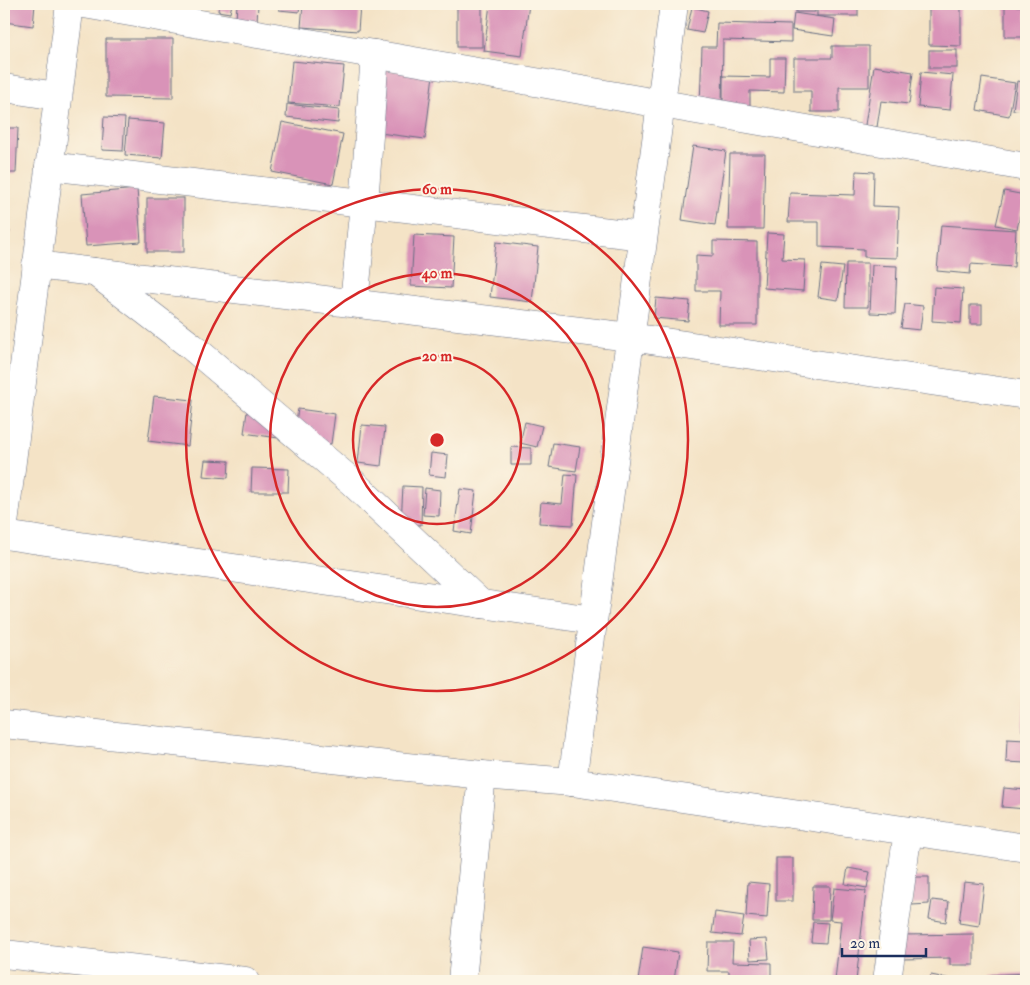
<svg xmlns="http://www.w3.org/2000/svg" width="1030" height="985" viewBox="0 0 1030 985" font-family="'IM FELL Double Pica',serif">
	<rect width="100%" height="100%" fill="#fcf5e5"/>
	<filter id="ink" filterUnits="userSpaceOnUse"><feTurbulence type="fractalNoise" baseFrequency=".02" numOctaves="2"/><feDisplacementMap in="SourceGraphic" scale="10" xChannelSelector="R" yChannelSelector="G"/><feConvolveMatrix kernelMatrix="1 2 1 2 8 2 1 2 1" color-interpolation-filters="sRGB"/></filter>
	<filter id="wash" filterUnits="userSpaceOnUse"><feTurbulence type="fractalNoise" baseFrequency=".0096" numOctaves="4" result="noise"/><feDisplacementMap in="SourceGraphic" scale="20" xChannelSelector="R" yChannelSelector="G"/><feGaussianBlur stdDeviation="1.12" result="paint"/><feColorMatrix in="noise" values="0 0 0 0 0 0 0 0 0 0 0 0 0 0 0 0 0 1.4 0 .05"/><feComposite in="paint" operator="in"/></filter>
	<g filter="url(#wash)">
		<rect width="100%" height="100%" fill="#f4e3c6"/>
		<g id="blocks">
			<g fill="#d993b8">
				<path d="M4,4H35L33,26L4,22Z"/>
				<rect x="176" y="4" width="21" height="5"/>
				<path d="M219,4H232L230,13L218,11Z"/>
				<path d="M237,4H258L257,22L236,20Z"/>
				<path d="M280,4H300L299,12L279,10Z"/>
				<path d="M303,4H360L358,31L301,27Z"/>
				<rect x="457" y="4" width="25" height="43"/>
				<path d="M490,4H529L522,56L484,51Z"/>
				<rect x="796" y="4" width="19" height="8"/>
				<rect x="817" y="4" width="41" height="12"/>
				<path d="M929,4H961V46L929,45Z"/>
				<rect x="1005" y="6" width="21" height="31"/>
				<path d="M692,7L708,11L703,33L687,30Z"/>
				<path d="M794,13L835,19L833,36L792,30Z"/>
				<path d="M717,23L791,25V42L723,40L722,107L700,106L702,47H716Z"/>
				<path d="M106,39H173V98L106,97Z"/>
				<path d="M832,46H869V87H839V112H811V91H794V58H832Z"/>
				<rect x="929" y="50" width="28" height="18"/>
				<path d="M770,58H785L784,92L750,91V110H723V76L770,77Z"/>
				<path d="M292,61L344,66L340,107L288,103Z"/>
				<path d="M874,66L913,72L909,104L881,101L877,127L865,125Z"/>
				<path d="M379,69L433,75L425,139L372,132Z"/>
				<path d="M921,72L953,75L950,110L918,107Z"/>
				<path d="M982,78L1015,83L1009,116L977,110Z"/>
				<path d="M1017,81L1026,83V111L1013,110Z"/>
				<path d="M287,104L339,110L338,123L286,117Z"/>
				<path d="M104,117L125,118L123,151L102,150Z"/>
				<path d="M128,120L165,123L162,158L125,155Z"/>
				<path d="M282,122L343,134L333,184L272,172Z"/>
				<path d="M4,128H18L16,173H4Z"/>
				<path d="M693,146L726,151L715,225L682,220Z"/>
				<path d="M730,154H765L763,229H728Z"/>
				<path d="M856,171L874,172L873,206L899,207L897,258L864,257V249L819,247V222H788L790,193L855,195Z"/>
				<path d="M4,189L8,190L5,224H4Z"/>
				<path d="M137,189L141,242L86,246L82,194Z"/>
				<path d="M1004,191L1025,195L1017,229L996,225Z"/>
				<rect x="147" y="198" width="37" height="54"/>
				<path d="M941,225L1016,230L1014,267L971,264L970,274L937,271Z"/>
				<path d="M4,230L10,231L5,256H4Z"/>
				<path d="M767,233L784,234L782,259L805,260L803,291L764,288Z"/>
				<path d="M414,235L454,237L451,288L411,286Z"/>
				<path d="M713,241L757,242V325H719L720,291H696V255L713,256Z"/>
				<path d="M496,242L538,247L532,302L490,297Z"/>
				<path d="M846,263H868V307H845Z"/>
				<path d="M822,265L843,267L838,300L818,297Z"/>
				<path d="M872,265L897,266L895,314L870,313Z"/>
				<path d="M934,287L963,289L961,323L932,321Z"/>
				<path d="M656,298L690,301L688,321L654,318Z"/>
				<path d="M905,304L923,306L920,330L901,328Z"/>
				<rect x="970" y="305" width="12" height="19"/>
				<path d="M154,396L193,400L188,446L148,441Z"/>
				<path d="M298,409L335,414L331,444L293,439Z"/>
				<path d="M247,412L281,417L278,438L244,433Z"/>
				<path d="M525,422L542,426L537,447L520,443Z"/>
				<path d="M362,425L385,427L381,466L358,463Z"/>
				<path d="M553,443L580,447L576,471L549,467Z"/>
				<path d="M511,447L531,448V465H511Z"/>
				<path d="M431,453L448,455L446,477L429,475Z"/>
				<path d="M205,460L229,461L228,478L203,476Z"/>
				<path d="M252,468L289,469L288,492H251Z"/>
				<path d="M565,474L577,475L573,525L539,523L541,502L562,504Z"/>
				<path d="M403,486L422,487L421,525L401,524Z"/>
				<path d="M425,488L440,490L439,516L423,515Z"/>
				<path d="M460,489L476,491L471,534L454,531Z"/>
				<path d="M1025,694H1026V731H1022Z"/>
				<path d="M1007,739L1026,740V763L1006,762Z"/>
				<path d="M1004,788L1026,790V809L1002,807Z"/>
				<rect x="776" y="858" width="17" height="43"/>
				<path d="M848,868L870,872L867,888L845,884Z"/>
				<path d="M912,877H929V904L912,905Z"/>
				<path d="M748,882L769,884L767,918L746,916Z"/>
				<path d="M964,882L984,884L979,926L959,923Z"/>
				<path d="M813,886H830L829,920H812Z"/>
				<path d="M834,888L866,891L856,981H835L841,921L830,920Z"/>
				<path d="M932,900L949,902L946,922L929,919Z"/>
				<path d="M715,912L744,916L741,936L712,933Z"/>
				<path d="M813,922L828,923L826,943L811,942Z"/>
				<path d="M974,934V965H950V958L902,959V935Z"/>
				<path d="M767,939L769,959L750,960L749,940Z"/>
				<path d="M708,942H733L732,962L771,963V981H729V971H707Z"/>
				<path d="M643,947L678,952L674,981H638Z"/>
				<path d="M1026,973V981H992L991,975Z"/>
				<path d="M931,975L956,980V981H929Z"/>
				<path d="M904,976L927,980V981H902Z"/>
			</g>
		</g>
	</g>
	<g filter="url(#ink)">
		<use href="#blocks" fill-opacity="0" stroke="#676e82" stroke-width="1"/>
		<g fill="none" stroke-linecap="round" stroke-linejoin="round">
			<defs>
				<g id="minor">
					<path d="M84,4L1026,167"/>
					<path d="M4,88L57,96"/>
					<path d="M49,166L643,236"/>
					<path d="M36,265L630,337L1026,395"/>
					<path d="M95,272L191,346L352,482L481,604"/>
					<path d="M354,303L364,204L375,54"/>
					<path d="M4,524L70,4"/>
					<path d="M4,535L593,620"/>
					<path d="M4,724L482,775L572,782L1026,848"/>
					<path d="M572,782L674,4"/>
					<path d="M4,954L245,981"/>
					<path d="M462,981L482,775"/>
					<path d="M887,981L908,831"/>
				</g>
			</defs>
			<use href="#minor" stroke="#676e82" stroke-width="29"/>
			<use href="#minor" stroke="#fff" stroke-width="28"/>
		</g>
	</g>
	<g fill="none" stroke="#d62828" stroke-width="2.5">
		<circle cx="437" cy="440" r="84"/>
		<circle cx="437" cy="440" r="167"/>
		<circle cx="437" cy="440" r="251"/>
	</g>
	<circle cx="437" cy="440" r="8" fill="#d62828" stroke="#fcf5e5" stroke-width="2.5"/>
	<g font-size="15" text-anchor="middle" font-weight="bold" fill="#d62828" stroke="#fcf5e5" stroke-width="4" stroke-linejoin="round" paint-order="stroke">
		<text x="437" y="194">60 m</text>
		<text x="437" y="278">40 m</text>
		<text x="437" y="361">20 m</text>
	</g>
	<rect width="1030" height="985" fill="none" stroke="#fcf5e5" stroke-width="20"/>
	<path d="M842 948v8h84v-8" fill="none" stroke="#1b2f5e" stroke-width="2.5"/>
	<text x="850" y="948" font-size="15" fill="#1b2f5e" stroke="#fcf5e5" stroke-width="4" paint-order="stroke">20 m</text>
</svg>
